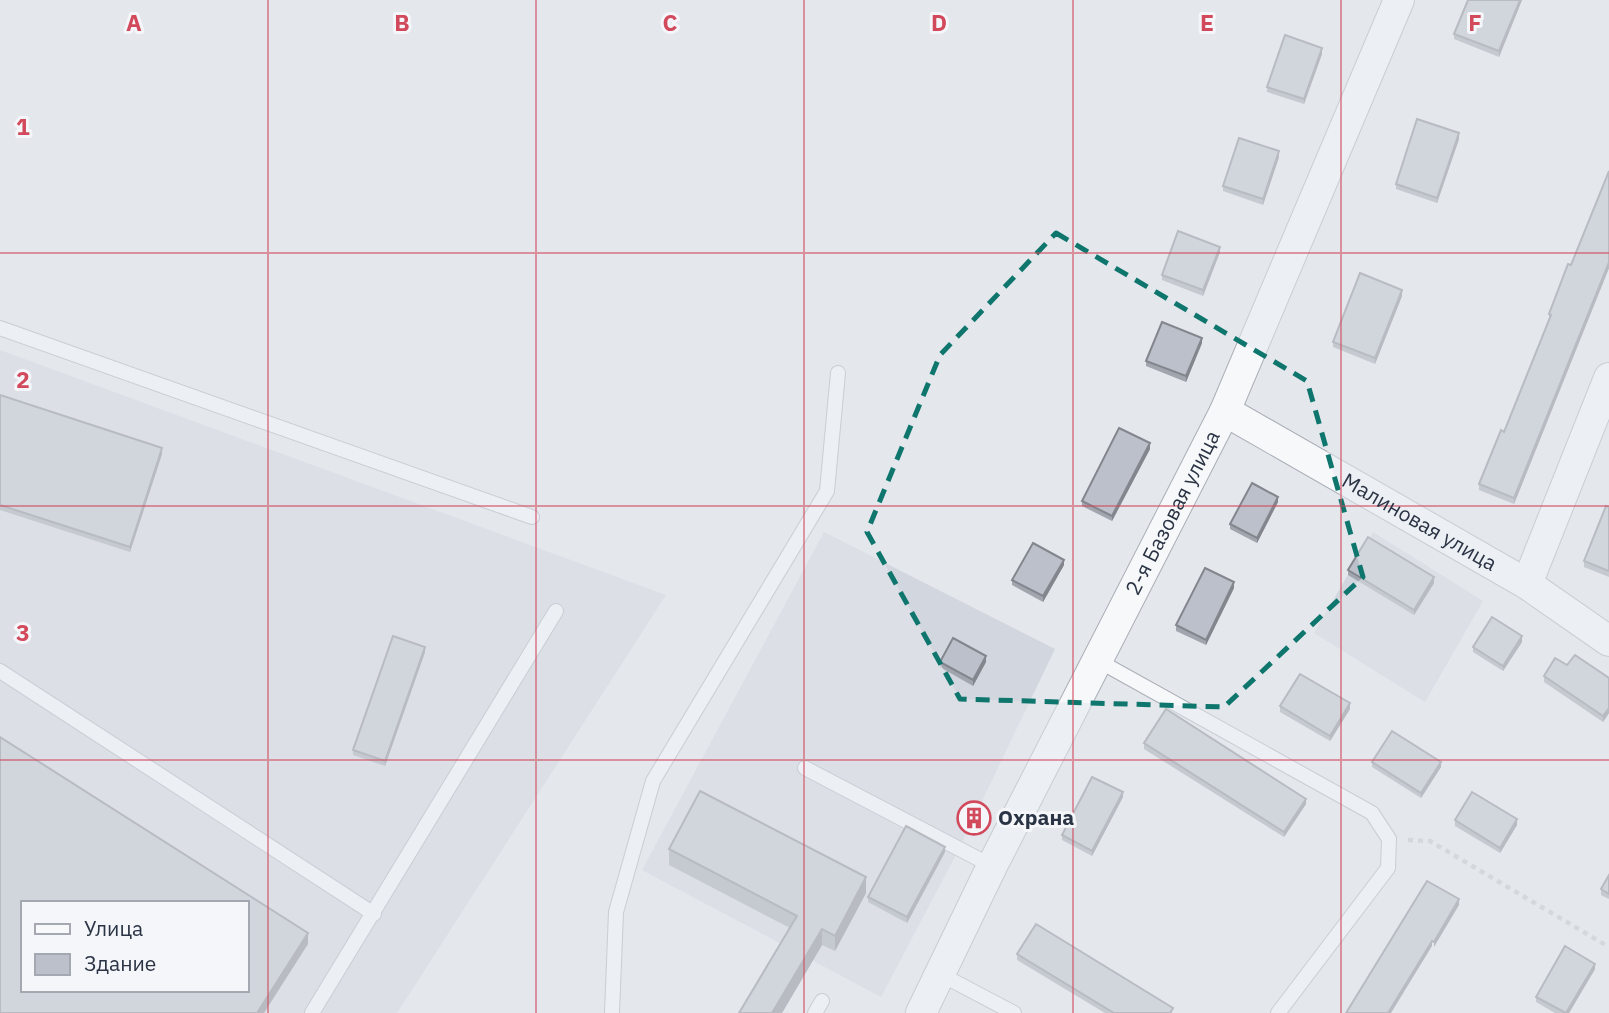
<svg xmlns="http://www.w3.org/2000/svg" width="1609" height="1013" viewBox="0 0 1609 1013" font-family="'IBM Plex Sans',sans-serif">
	<rect width="100%" height="100%" fill="#e4e7ec"/>
	<g fill="#d2d6de" fill-rule="evenodd">
		<path d="M0,350L666,595L397,1013H0ZM23,903H247V990H23Z"/>
		<path d="M824,532L1055,649L959,849L881,997L642,870Z"/>
		<path d="M1373,532L1483,601L1425,702L1314,633Z"/>
	</g>
	<g fill="none" stroke-linecap="round" stroke-linejoin="round">
		<defs>
			<g id="lane">
				<path d="M0,328L532,517"/>
				<path d="M1097,660L1372,813L1389,839L1388,868L1278,1013"/>
				<path d="M0,671L374,914"/>
				<path d="M805,768L992,866"/>
				<path d="M940,974L1014,1013"/>
				<path d="M312,1013L556,611"/>
				<path d="M612,1013L616,912L653,781L827,491L838,373"/>
				<path d="M815,1013L822,1001"/>
			</g>
			<g id="street">
				<path id="s1" d="M1225,411L1527,584L1609,641"/>
				<path d="M1527,584L1609,378"/>
				<path id="s2" d="M921,1013L992,866L1225,411L1399,0"/>
			</g>
		</defs>
		<use href="#lane" stroke="#a9aeb7" stroke-width="16"/>
		<use href="#street" stroke="#a9aeb7" stroke-width="32"/>
		<path stroke="#c2c5cb" stroke-width="4.5" stroke-dasharray="5 5" stroke-linecap="butt" d="M1408,840L1430,841L1609,947"/>
		<use href="#lane" stroke="#f7f8fa" stroke-width="14"/>
		<use href="#street" stroke="#f7f8fa" stroke-width="30"/>
	</g>
	<g fill="#a1a5ae">
		<path d="M1468,0H1522L1499,57L1454,39V34Z"/>
		<path d="M1322,54L1304,104L1267,92V87Z"/>
		<path d="M1459,139L1437,203L1396,189V184Z"/>
		<path d="M1279,157L1263,205L1223,191V186Z"/>
		<path d="M1609,171V268L1514,504L1479,490V484L1504,432L1549,320V314L1571,265Z"/>
		<path d="M1220,252L1203,296L1162,280V275Z"/>
		<path d="M1402,296L1375,364L1333,347V342Z"/>
		<path d="M1202,343L1186,382L1146,366V361Z"/>
		<path d="M0,395L162,454L130,552L0,510Z"/>
		<path d="M1150,449L1112,521L1082,506V501Z"/>
		<path d="M1278,502L1257,543L1230,529V524Z"/>
		<path d="M1609,507V577L1584,567V561Z"/>
		<path d="M1064,565L1043,602L1012,585V580Z"/>
		<path d="M1348,570L1434,583L1414,615L1348,575Z"/>
		<path d="M1234,588L1206,645L1176,631V625Z"/>
		<path d="M1522,642L1503,671L1473,652V647Z"/>
		<path d="M425,652L385,766L353,755V750Z"/>
		<path d="M940,662H986L973,686L940,667Z"/>
		<path d="M1544,676L1609,678V713L1603,722L1544,682Z"/>
		<path d="M1280,706L1350,709L1330,741L1280,712Z"/>
		<path d="M1144,743L1306,804L1284,837L1144,749Z"/>
		<path d="M1372,762L1441,767L1421,798L1372,767Z"/>
		<path d="M1123,797L1092,856L1062,840V835Z"/>
		<path d="M1455,820L1517,825L1500,853L1455,826Z"/>
		<path d="M669,849L866,893L835,951L822,945L782,1013H739L790,928L669,865Z"/>
		<path d="M945,852L907,923L868,902V897Z"/>
		<path d="M1609,875V899L1601,895V889Z"/>
		<path d="M1017,954L1173,1013H1105L1017,960Z"/>
		<path d="M1595,969L1569,1013H1555L1536,1002V997Z"/>
	</g>
	<g fill="#83868d">
		<path d="M1520,0H1522L1499,57V51Z"/>
		<path d="M1322,48V54L1304,104V99Z"/>
		<path d="M1459,133V139L1437,203V198Z"/>
		<path d="M1279,151V157L1263,205V199Z"/>
		<path d="M1220,247V252L1203,296V290Z"/>
		<path d="M1609,262V268L1514,504V498Z"/>
		<path d="M1402,290V296L1375,364V358Z"/>
		<path d="M1202,338V343L1186,382V376Z"/>
		<path d="M1150,443V449L1112,521V516Z"/>
		<path d="M162,448V454L130,552V547Z"/>
		<path d="M1278,497V502L1257,543V538Z"/>
		<path d="M1064,560V565L1043,602V596Z"/>
		<path d="M1434,577V583L1414,615V610Z"/>
		<path d="M1234,582V588L1206,645V640Z"/>
		<path d="M1522,636V642L1503,671V666Z"/>
		<path d="M425,647V652L385,766V761Z"/>
		<path d="M986,656V662L973,686V680Z"/>
		<path d="M1350,703V709L1330,741V736Z"/>
		<path d="M1609,708V713L1603,722V716Z"/>
		<path d="M1441,762V767L1421,798V793Z"/>
		<path d="M1123,792V797L1092,856V851Z"/>
		<path d="M1306,799V804L1284,837V832Z"/>
		<path d="M1517,819V825L1500,853V848Z"/>
		<path d="M945,847V852L907,923V917Z"/>
		<path d="M866,877V893L835,951V936Z"/>
		<path d="M1459,899V905L1434,947V942Z"/>
		<path d="M822,929V945L782,1013H772Z"/>
		<path d="M308,933V944L264,1013H257Z"/>
		<path d="M1432,941V946L1391,1013H1388Z"/>
		<path d="M1595,964V969L1569,1013H1566Z"/>
	</g>
	<g fill="#bbc0ca" stroke="#83868d" stroke-width="2" fill-rule="evenodd">
		<path d="M1468,0H1520L1499,51L1454,34Z"/>
		<path d="M1285,35L1322,48L1304,99L1267,87Z"/>
		<path d="M1417,119L1459,133L1437,198L1396,184Z"/>
		<path d="M1239,138L1279,151L1263,199L1223,186Z"/>
		<path d="M1609,171V262L1514,498L1479,484L1501,430L1504,432L1551,315L1549,314L1568,264L1571,265Z"/>
		<path d="M1178,231L1220,247L1203,290L1162,275Z"/>
		<path d="M1360,273L1402,290L1375,358L1333,342Z"/>
		<path d="M1162,322L1202,338L1186,376L1146,361Z"/>
		<path d="M0,395L162,448L130,547L0,505Z"/>
		<path d="M1119,428L1150,443L1112,516L1082,501Z"/>
		<path d="M1252,483L1278,497L1257,538L1230,524Z"/>
		<path d="M1606,506L1609,507V571L1584,561Z"/>
		<path d="M1368,537L1434,577L1414,610L1348,570Z"/>
		<path d="M1033,543L1064,560L1043,596L1012,580Z"/>
		<path d="M1205,568L1234,582L1206,640L1176,625Z"/>
		<path d="M1492,617L1522,636L1503,666L1473,647Z"/>
		<path d="M393,636L425,647L385,761L353,750Z"/>
		<path d="M953,638L986,656L973,680L940,662Z"/>
		<path d="M1575,655L1609,678V708L1603,716L1544,676L1555,658L1567,665Z"/>
		<path d="M1300,674L1350,703L1330,736L1280,706Z"/>
		<path d="M1166,709L1306,799L1284,832L1144,743Z"/>
		<path d="M1392,731L1441,762L1421,793L1372,762Z"/>
		<path d="M0,737L308,933L257,1013H0ZM23,903H247V990H23Z"/>
		<path d="M1092,777L1123,792L1092,851L1062,835Z"/>
		<path d="M700,791L866,877L835,936L822,929L772,1013H739L797,916L669,849Z"/>
		<path d="M1472,792L1517,819L1500,848L1455,820Z"/>
		<path d="M906,826L945,847L907,917L868,897Z"/>
		<path d="M1609,875V894L1601,889Z"/>
		<path d="M1427,881L1459,899L1434,942L1432,941L1388,1013H1346Z"/>
		<path d="M1036,924L1173,1008L1170,1013H1114L1017,954Z"/>
		<path d="M1565,946L1595,964L1566,1013L1536,997Z"/>
	</g>
	<path d="M0 0H1609V1013H0ZM1056,233L1307,381L1363,577L1224,707L960,699L867,532L940,355Z" fill="#e4e7ec" fill-opacity=".55" fill-rule="evenodd"/>
	<path fill="none" stroke="#0f766e" stroke-width="5" stroke-dasharray="14 9" stroke-linejoin="round" d="M1056,233L1307,381L1363,577L1224,707L960,699L867,532L940,355Z"/>
	<path fill="none" stroke="#d1495b" stroke-width="2" stroke-opacity="0.55" d="M268,0V1013M536,0V1013M804,0V1013M1073,0V1013M1341,0V1013M0,253H1609M0,506H1609M0,760H1609"/>
	<defs>
		<symbol id="building-ring" viewBox="-11 -11 22 22"><circle r="9.5" fill="#f4f6f9" stroke="#d1495b" stroke-width="1.5"/><path d="M-4-6H4V6H1V3H-1V6H-4ZM-2.5-4.3h1.7v1.8h-1.7ZM.8-4.3h1.7v1.8H.8ZM-2.5-1h1.7V.8h-1.7ZM.8-1h1.7V.8H.8Z" fill="#d1495b"/></symbol>
	</defs>
	<g fill-rule="evenodd">
		<use href="#building-ring" x="955" y="799" width="38" height="38"/>
	</g>
	<g text-anchor="middle" stroke-width="6" stroke-linejoin="round" paint-order="stroke">
		<g font-size="21" fill="#2b3445" stroke="#f4f6f9">
			<text dy="7" stroke="none"><textPath href="#s2" startOffset="560">2-я Базовая улица</textPath></text>
			<text dy="7" stroke="none"><textPath href="#s1" startOffset="224">Малиновая улица</textPath></text>
		</g>
		<g font-size="21" font-weight="bold" fill="#2b3445" stroke="#f4f6f9" text-anchor="start">
			<text x="998" y="825">Охрана</text>
		</g>
	</g>
	<g font-size="23" text-anchor="middle" font-weight="bold" fill="#d1495b" stroke="#f4f6f9" stroke-width="6" stroke-linejoin="round" paint-order="stroke">
		<text x="134" y="31">A</text>
		<text x="402" y="31">B</text>
		<text x="670" y="31">C</text>
		<text x="939" y="31">D</text>
		<text x="1207" y="31">E</text>
		<text x="1475" y="31">F</text>
		<text x="23" y="135">1</text>
		<text x="23" y="388">2</text>
		<text x="23" y="641">3</text>
	</g>
	<rect x="21" y="901" width="228" height="91" fill="#f4f6f9" stroke="#a4a8b1" stroke-width="2"/>
	<rect x="35" y="924" width="35" height="10" fill="#f7f8fa" stroke="#a4a8b1" stroke-width="2"/>
	<text x="84" y="936" font-size="21" fill="#2b3445">Улица</text>
	<rect x="35" y="954" width="35" height="21" fill="#bbc0ca" stroke="#a4a8b1" stroke-width="2"/>
	<text x="84" y="971" font-size="21" fill="#2b3445">Здание</text>
</svg>
